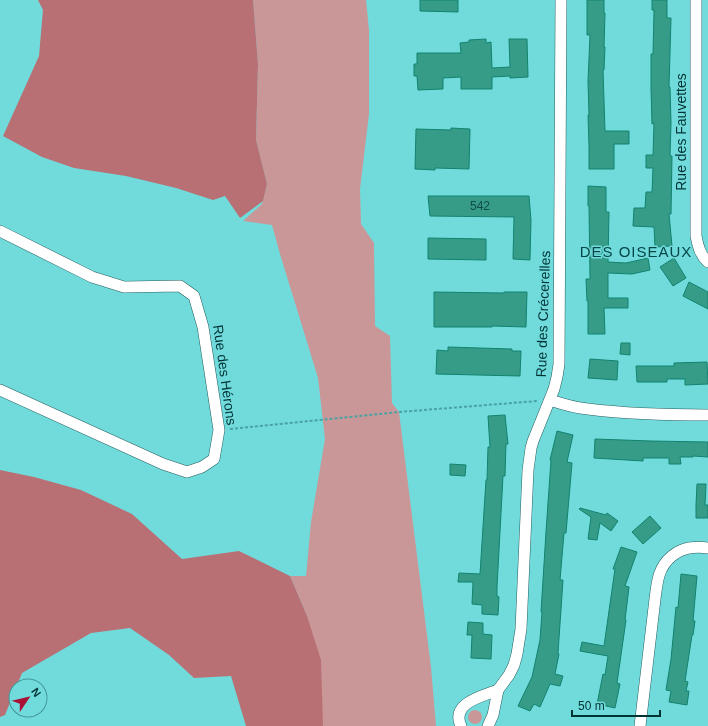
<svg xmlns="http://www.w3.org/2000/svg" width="708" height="726" viewBox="0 0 708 726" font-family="Helvetica,sans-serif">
	<rect width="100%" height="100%" fill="#71dbdc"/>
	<g fill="#ca9799">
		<path d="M253,0H366L369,30V114L360,189L361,224L374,243L375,326L390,336L392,403L399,412L431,667L436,726H323L307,616L290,576H306L311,522L325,439L318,378L280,254L272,225L243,221L262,204L267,184L256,140L258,64Z"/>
		<circle cx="475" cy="717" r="7"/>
	</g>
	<g fill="#b87074">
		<path d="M38,0H253L258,64L256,140L267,184L263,201L240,218L225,196L213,200L176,188L126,176L74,168L42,157L3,136L39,56L43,10Z"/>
		<path d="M0,470L34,477L81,490L132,514L182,559L239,551L290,576L307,616L321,660L323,726H246L231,676L194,678L169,655L130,628L91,633L22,673L5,715L0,717Z"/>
	</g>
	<g fill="#379c87" stroke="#11836f">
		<path d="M420,0H458V12L420,11Z"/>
		<path d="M587,0H604V13H605L604,47H605L604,70H603L605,131H629V144H614V169H589V146L588,115H589L588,81L590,35H587Z"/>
		<path d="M652,0H667V18H671L669,87H670L671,123L670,156H672L671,214H669L672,246L655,247L654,227L633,226L634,208H645L646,192H652L653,168H646V155H653L654,123L652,124L651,89V54H653L654,10H652Z"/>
		<path d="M486,39V43L491,42L492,68L510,67L509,39H527L528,77L510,78V76L492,77V89H461V77L443,78V89L418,90L417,76H414V64H417V53H461L460,43L469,42V40Z"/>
		<path d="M451,128L470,129L469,169L435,168V170L415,169L416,129L451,130Z"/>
		<path d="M588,186L606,187V212H609L608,262L626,263L648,258L650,270L632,274L608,273V298H628V308H604L605,334H588V301H587L586,279H590L589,206H588Z"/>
		<path d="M428,196H529L531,220L530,260L513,259L514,217L430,216Z"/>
		<path d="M428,238L486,239V260L428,259Z"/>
		<path d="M674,258L686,278L673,286L660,267Z"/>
		<path d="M689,282L708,292V309L683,296Z"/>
		<path d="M434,292L504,293V292H527L526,327L492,326V327H434Z"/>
		<path d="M621,343H630V355L620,354Z"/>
		<path d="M448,347L512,349V351H521L520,376L436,374L437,350L448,351Z"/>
		<path d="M590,359L618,361L617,380L588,378Z"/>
		<path d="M707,362L708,384L685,385V379H667V382H637L636,366H674V363Z"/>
		<path d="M505,415L508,444H506L505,476H503L497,587V596L499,597L498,615L482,614V605L472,604L473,582H458L459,573L480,574L486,480H487L488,447H490L488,416Z"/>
		<path d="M557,431L573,435L567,462L572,463L566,533H564L560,580H563L558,653L559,654L555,674L563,676L560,686L550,684L540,707L534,704L530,711L518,706L532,677L540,640L542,612H541L546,532L551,460H550Z"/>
		<path d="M595,439L651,441L708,442V457L693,456V457H680L681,464H669V458H643V461L594,458Z"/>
		<path d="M450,464L466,465L465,476L450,475Z"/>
		<path d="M697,484H706L705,505H708V518H696V505Z"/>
		<path d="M580,508L606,515L607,513L618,521L611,531L600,523L597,540L588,539L591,517L579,509Z"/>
		<path d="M650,516L661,528L643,544L632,532Z"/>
		<path d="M621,547L637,552L625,586L629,587L625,620H626L617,683L620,684L615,708L597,704L603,674L605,675L608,656L580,651L582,642L604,646L615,569H613Z"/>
		<path d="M681,574L697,576L693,621H695L693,635H692L685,681L688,682L686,691H689L687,705L669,702L671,691L666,690L671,659L676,607L678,608Z"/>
		<path d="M468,622L483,623V634L492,635L491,659L471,658L472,635H467Z"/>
	</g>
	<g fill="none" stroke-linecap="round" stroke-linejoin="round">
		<defs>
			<g id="minor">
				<path d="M696,0V236C698,246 700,255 708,262"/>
				<path d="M0,231L92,277L124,287L180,286L194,296L203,327L219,430L214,459L202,467L187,472L163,464L0,390"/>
				<path d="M550,400C562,404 575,408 588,409C628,414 668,415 708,415"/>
				<path d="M461,726C450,703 483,696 498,690"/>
				<path d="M488,726L493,715L498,690L509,675L514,665L517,654L521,629L528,470L531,448L533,441L554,389L557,377L559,364L561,0"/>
				<path d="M640,726L655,599C657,583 658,567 672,556C677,552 683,549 689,548C695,547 702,547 708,548"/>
			</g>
		</defs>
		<use href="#minor" stroke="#255e5f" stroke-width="12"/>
		<path stroke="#4aa1a2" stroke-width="2" stroke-dasharray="3 2" stroke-linecap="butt" d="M230,429L399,412L537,401"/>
		<use href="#minor" stroke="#fff" stroke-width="11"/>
	</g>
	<g text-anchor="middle" stroke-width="3" stroke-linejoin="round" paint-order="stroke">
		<g font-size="12" fill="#0e4d49">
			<text x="480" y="210">542</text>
		</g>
		<g font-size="14" fill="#013334" stroke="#71dbdc">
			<text transform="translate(681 132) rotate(-90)" y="5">Rue des Fauvettes</text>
			<text transform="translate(543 314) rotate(-88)" y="5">Rue des Crécerelles</text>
			<text transform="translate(225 375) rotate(82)" y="5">Rue des Hérons</text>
		</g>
		<g font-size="15" letter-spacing="1" fill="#054647" stroke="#71dbdc">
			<text x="636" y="257">DES OISEAUX</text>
		</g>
	</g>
	<g transform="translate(28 698) rotate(55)"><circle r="19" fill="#71dbdc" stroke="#449899"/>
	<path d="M0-3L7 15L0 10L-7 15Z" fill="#a91236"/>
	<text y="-6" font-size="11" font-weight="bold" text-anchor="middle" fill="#013334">N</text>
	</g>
	<path d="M572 710v6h88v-6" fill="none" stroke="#013334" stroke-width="2"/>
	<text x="578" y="710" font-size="12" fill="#013334" stroke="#71dbdc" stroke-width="3" paint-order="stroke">50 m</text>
</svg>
